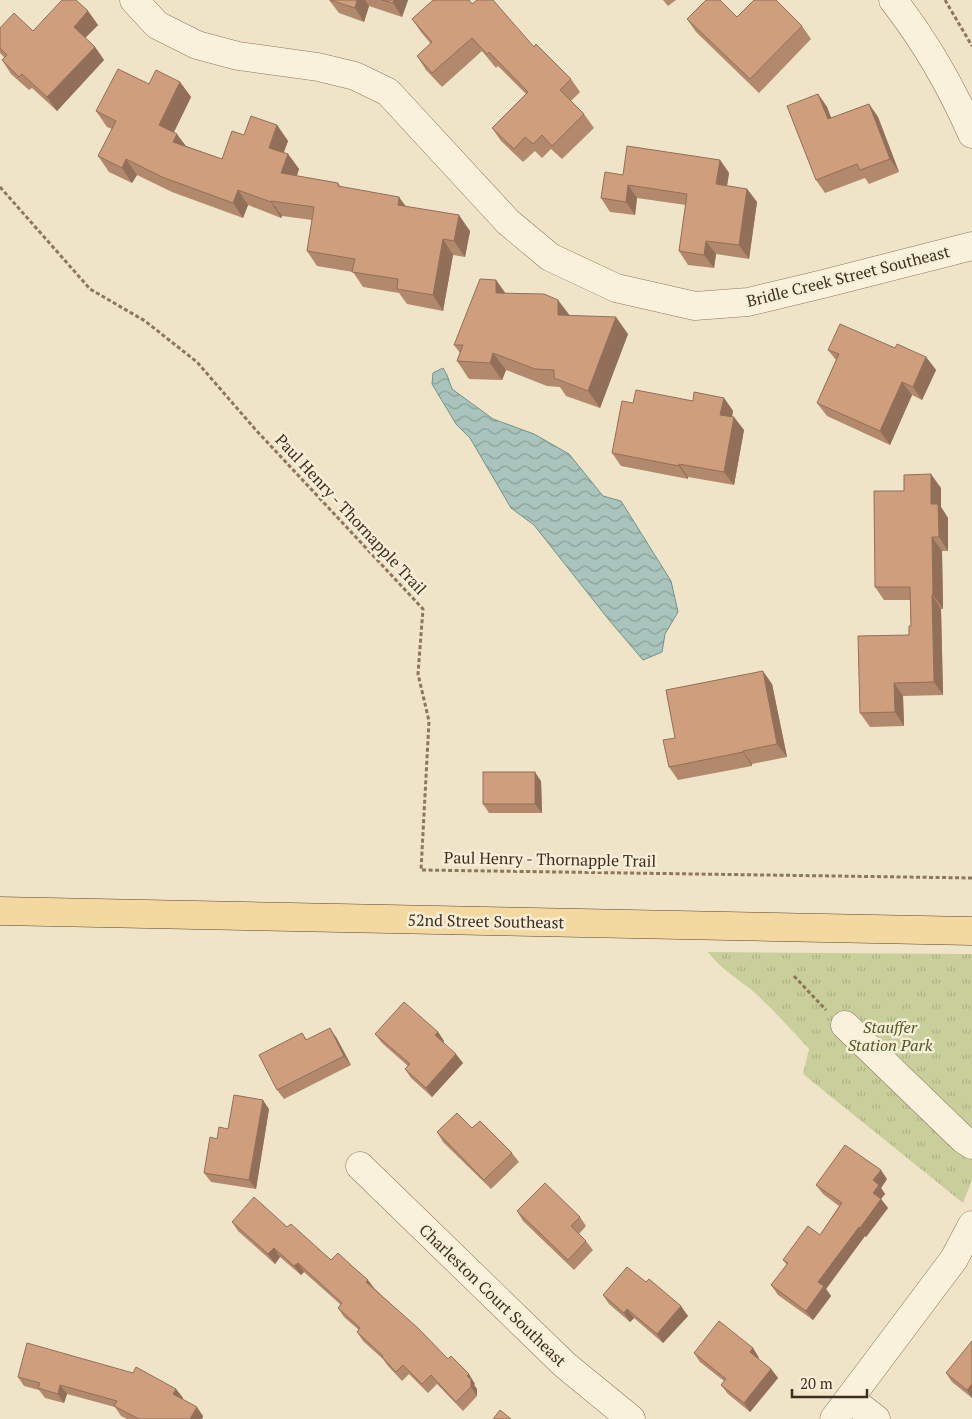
<svg xmlns="http://www.w3.org/2000/svg" width="972" height="1419" viewBox="0 0 972 1419" font-family="'PT Serif',serif">
	<defs>
		<pattern id="park-tufts" width="24" height="20" patternUnits="userSpaceOnUse" patternTransform="scale(1.25)"><rect width="24" height="20" fill="#c9cf9b"/><path d="M3 7l-1-3M5 7V3M7 7l1-3M15 17l-1-3M17 17v-4M19 17l1-3" fill="none" stroke="#aeb285"/></pattern>
		<pattern id="water-waves" width="16" height="10" patternUnits="userSpaceOnUse" patternTransform="scale(1.25)"><rect width="16" height="10" fill="#a9c4bc"/><path d="M0 5q4-4 8 0t8 0" fill="none" stroke="#8ba098"/></pattern>
	</defs>
	<rect width="100%" height="100%" fill="#f0e4c8"/>
	<path fill="url(#park-tufts)" d="M708,952L972,954V1180L963,1203L803,1074L809,1049C792,1030 774,1011 755,993C740,980 720,969 708,952Z"/>
	<path fill="url(#water-waves)" stroke="#6f938a" d="M443,368L447,375L452,389L493,419L534,434L569,454L603,496L621,501L671,581L678,612L665,634L662,652L643,660L609,620L534,525L511,508L470,438L456,424L432,384L433,373Z"/>
	<g fill="none" stroke-linecap="round" stroke-linejoin="round">
		<defs>
			<g id="minor">
				<path d="M134,0L157,25L197,45L238,56L318,67L355,76L388,92L508,222L550,257L616,288L695,306L748,302L823,284L972,246"/>
				<path d="M893,0C925,41 951,86 972,134"/>
				<path d="M845,1025L963,1139L972,1145"/>
				<path d="M360,1166L565,1365L631,1419"/>
				<path d="M850,1399L876,1419"/>
				<path d="M834,1419L954,1259L972,1225"/>
			</g>
			<path id="major" d="M0,911L972,931"/>
		</defs>
		<use href="#minor" stroke="#8d765c" stroke-width="29"/>
		<use href="#major" stroke="#5b4430" stroke-width="29"/>
		<g stroke="#8d765c" stroke-width="3" stroke-dasharray="4 2.5" stroke-linecap="butt">
			<path d="M945,0L972,46"/>
			<path d="M0,187L90,289L145,321L197,362L255,429L423,609L418,674L429,721L421,870L972,878"/>
			<path d="M794,976L826,1010"/>
		</g>
		<use href="#minor" stroke="#faf1dc" stroke-width="28"/>
		<use href="#major" stroke="#f3d9a0" stroke-width="28"/>
	</g>
	<g fill="#b2896c">
		<path d="M329,0H408L402,17L369,6L364,22L339,13Z"/>
		<path d="M663,0H676L668,6Z"/>
		<path d="M472,4L534,47L571,79L580,92L571,101L584,114L594,128L562,159L551,149L542,158L535,151L523,162L501,141L492,128L526,94L498,66L496,68L482,51L442,87L426,70L417,56L431,44L421,32L412,19Z"/>
		<path d="M88,11L98,25L85,38L95,47L104,60L57,111L32,88L29,90L11,74L2,60L5,58L0,53V28L33,31Z"/>
		<path d="M737,17L802,26L811,39L759,93L696,32L687,19Z"/>
		<path d="M180,82L191,97L174,132L186,146L222,159L244,135L277,125L288,141L283,152L288,154L299,169L297,176L338,183L341,187L406,206L470,231L465,257L453,255L443,311L407,304L399,293L363,287L353,272L317,266L307,251L312,220L282,216L281,218L248,205L243,218L172,192L137,175L132,183L109,172L98,156L112,129L107,127L96,111Z"/>
		<path d="M818,94L827,107L831,118L869,104L878,117L899,172L869,184L865,178L825,193L816,180Z"/>
		<path d="M720,160L729,173L727,186L747,189L757,202L749,259L716,254L714,268L688,265L679,251L686,205L637,198L635,215L610,212L601,198L623,175Z"/>
		<path d="M496,280L506,294L570,316L628,334L600,408L566,396L560,387L547,386L506,370L502,380L469,379L457,361L460,353L454,345Z"/>
		<path d="M895,348L926,357L936,370L922,400L912,395L890,445L827,416L817,403L836,360L828,350Z"/>
		<path d="M724,398L733,411L732,417L744,430L734,485L688,477V479L621,466L612,453L693,401Z"/>
		<path d="M941,488V507L948,518V551H942L943,609H941L943,695L903,696L904,726L870,727L860,713L909,635L911,626L910,600H884L875,587L904,491Z"/>
		<path d="M772,684L787,757L752,764V766L678,780L669,767L675,738Z"/>
		<path d="M541,781L542,813H489L483,804Z"/>
		<path d="M438,1032L444,1041L443,1043L463,1063L432,1097L411,1078L405,1069L408,1066L382,1043L375,1034Z"/>
		<path d="M302,1033L307,1040L336,1037L351,1065L284,1099L277,1090Z"/>
		<path d="M269,1109L256,1189L211,1182L204,1173L217,1139L228,1129Z"/>
		<path d="M472,1128L512,1153L519,1162L491,1189L443,1142L437,1132Z"/>
		<path d="M887,1179L881,1188L885,1194L881,1199L888,1208L866,1237L865,1236L826,1289L831,1296L813,1320L778,1295L771,1285L787,1265L783,1260L820,1235L839,1206L823,1194L816,1185Z"/>
		<path d="M517,1211L580,1217L586,1226L579,1234L586,1241L593,1250L574,1270L523,1221Z"/>
		<path d="M232,1222L287,1227L331,1260L375,1289L448,1359L475,1384L474,1385L477,1389V1396L463,1411L437,1384L428,1393L409,1374L402,1381L388,1366L383,1359L363,1341L357,1332L359,1330L344,1317L338,1308L341,1305L304,1272L301,1275L280,1257L275,1264L238,1231Z"/>
		<path d="M646,1282L688,1316L663,1343L634,1318L630,1322L609,1304L603,1295Z"/>
		<path d="M972,1341V1398L952,1382L946,1373Z"/>
		<path d="M753,1348L759,1358L758,1359L771,1369L778,1378L750,1412L728,1394L721,1385L724,1381L700,1362L694,1353Z"/>
		<path d="M18,1377L176,1389L183,1398L182,1399L203,1416L202,1419H127L121,1416L115,1407L67,1394L64,1403L45,1398L39,1390L24,1386Z"/>
	</g>
	<g fill="#916f58">
		<path d="M357,0H365L369,6L364,22L355,8Z"/>
		<path d="M394,0H408L402,17L393,3Z"/>
		<path d="M88,11L98,25L83,40L74,27Z"/>
		<path d="M95,47L104,60L57,111L47,97Z"/>
		<path d="M180,82L191,97L170,140L159,125Z"/>
		<path d="M818,94L827,107L837,133L828,119Z"/>
		<path d="M869,104L878,117L899,172L890,159Z"/>
		<path d="M277,125L288,141L280,163L269,148Z"/>
		<path d="M177,134L188,149L173,142Z"/>
		<path d="M288,154L299,169L292,189L281,173Z"/>
		<path d="M126,159L137,175L132,183L122,168Z"/>
		<path d="M720,160L729,173L725,198L716,184Z"/>
		<path d="M628,185L637,198L635,215L626,202Z"/>
		<path d="M747,189L757,202L749,259L739,245Z"/>
		<path d="M238,190L248,205L243,218L233,203Z"/>
		<path d="M399,197L410,212L398,205Z"/>
		<path d="M271,201L282,216L281,218L271,202Z"/>
		<path d="M459,215L470,231L465,257L454,241Z"/>
		<path d="M443,239L453,255L443,311L433,295Z"/>
		<path d="M706,241L716,254L714,268L704,255Z"/>
		<path d="M496,280L508,297L496,293Z"/>
		<path d="M558,300L571,317L558,315Z"/>
		<path d="M616,317L628,334L600,408L588,391Z"/>
		<path d="M493,353L506,370L502,380L490,363Z"/>
		<path d="M926,357L936,370L922,400L913,387Z"/>
		<path d="M902,382L912,395L890,445L880,431Z"/>
		<path d="M724,398L733,411L730,428L720,415Z"/>
		<path d="M734,417L744,430L734,485L724,472Z"/>
		<path d="M679,464L688,477V479L679,466Z"/>
		<path d="M931,474L941,488V507L948,518V551L939,537L931,504Z"/>
		<path d="M932,537L942,551L943,609L933,595Z"/>
		<path d="M932,595L941,609L943,695L934,682Z"/>
		<path d="M763,671L772,684L787,757L777,744Z"/>
		<path d="M894,683L903,696L904,726L895,712Z"/>
		<path d="M743,751L752,764V766L743,752Z"/>
		<path d="M535,772L541,781L542,813L535,804Z"/>
		<path d="M330,1028L336,1037L351,1065L344,1056Z"/>
		<path d="M438,1032L444,1041L441,1045L435,1035Z"/>
		<path d="M456,1054L463,1063L432,1097L426,1088Z"/>
		<path d="M263,1100L269,1109L256,1189L249,1180Z"/>
		<path d="M881,1170L887,1179L881,1188L885,1194L881,1199L888,1208L866,1237L860,1228L873,1180Z"/>
		<path d="M859,1227L865,1236L826,1289L831,1296L813,1320L806,1311L818,1282Z"/>
		<path d="M274,1248L280,1257L275,1264L268,1254Z"/>
		<path d="M298,1263L304,1272L301,1275L294,1266Z"/>
		<path d="M368,1280L375,1289L366,1282Z"/>
		<path d="M681,1306L688,1316L663,1343L657,1334Z"/>
		<path d="M627,1309L634,1318L630,1322L624,1313Z"/>
		<path d="M753,1348L759,1358L756,1361L750,1352Z"/>
		<path d="M771,1369L778,1378L750,1412L744,1403Z"/>
		<path d="M469,1374L475,1384L474,1385L477,1389V1396L471,1387L467,1376Z"/>
		<path d="M972,1384V1398L967,1390Z"/>
		<path d="M60,1385L67,1394L64,1403L58,1394Z"/>
		<path d="M176,1389L183,1398L180,1404L173,1394Z"/>
		<path d="M197,1407L203,1416L202,1419H190Z"/>
	</g>
	<g fill="#cf9f7d" stroke="#916f58">
		<path d="M62,0H76L88,11L74,27L95,47L47,97L22,74L19,77L2,60L7,55L0,48V28L14,13L33,31Z"/>
		<path d="M330,0H357L355,8Z"/>
		<path d="M382,0H394L393,3Z"/>
		<path d="M433,0H469L472,4L477,0H493L534,47L536,44L571,79L560,90L584,114L552,146L542,135L533,144L525,137L514,149L492,128L528,92L489,52L487,54L472,38L432,73L417,56L432,42L412,19Z"/>
		<path d="M706,0H720L737,17L754,0H776L802,26L750,79L687,19Z"/>
		<path d="M118,69L149,84L156,70L180,82L159,125L177,134L173,142L222,159L232,131L244,135L251,116L277,125L269,148L288,154L281,173L338,183V186L399,197L398,205L459,215L454,241L443,239L433,295L397,289L398,279L352,272L355,259L307,251L314,207L271,201V202L238,190L233,203L162,177L126,159L122,168L98,156L116,121L96,111Z"/>
		<path d="M818,94L828,119L869,104L890,159L860,170L857,164L816,180L787,106Z"/>
		<path d="M627,146L720,160L716,184L747,189L739,245L706,241L704,255L679,251L687,194L628,185L626,202L601,198L605,172L623,175Z"/>
		<path d="M480,279L496,280V293L544,294L558,300V315L616,317L588,391L554,378V370L535,369L493,353L490,363L457,361L463,345H454Z"/>
		<path d="M840,324L895,348L897,344L926,357L913,387L902,382L880,431L817,403L839,354L828,350Z"/>
		<path d="M636,390L693,401L694,392L724,398L720,415L734,417L724,472L679,464V466L612,453L622,401L633,403Z"/>
		<path d="M931,474V504H938L939,537H932L933,595H932L934,682L894,683L895,712L860,713L858,636L909,635V626H911L910,587H875L874,491H904V475Z"/>
		<path d="M763,671L777,744L743,751V752L669,767L663,740L675,738L666,690Z"/>
		<rect x="483" y="772" width="52" height="32"/>
		<path d="M404,1002L438,1032L435,1035L456,1054L426,1088L405,1069L410,1064L375,1034Z"/>
		<path d="M330,1028L344,1056L277,1090L259,1055L302,1033L306,1040Z"/>
		<path d="M234,1095L263,1100L249,1180L204,1173L210,1137L217,1139L219,1127L228,1129Z"/>
		<path d="M457,1113L472,1128L480,1121L512,1153L484,1180L437,1132Z"/>
		<path d="M845,1145L881,1170L873,1180L879,1185L873,1193L881,1199L860,1228L859,1227L818,1282L824,1286L806,1311L771,1285L788,1263L783,1260L808,1226L820,1235L842,1203L816,1185Z"/>
		<path d="M545,1183L580,1217L571,1226L586,1241L568,1260L517,1211Z"/>
		<path d="M254,1197L287,1227L291,1224L331,1260L338,1253L352,1266L368,1280L366,1282L418,1328L448,1359L451,1356L469,1374L467,1376L471,1379V1387L456,1402L431,1375L422,1384L403,1365L396,1372L382,1357L383,1356L357,1332L360,1328L338,1308L342,1303L298,1263L294,1266L274,1248L268,1254L232,1222Z"/>
		<path d="M627,1267L646,1282L649,1279L681,1306L657,1334L627,1309L624,1313L603,1295Z"/>
		<path d="M719,1321L753,1348L750,1352L771,1369L744,1403L721,1385L726,1379L694,1353Z"/>
		<path d="M972,1341V1384L967,1390L946,1373Z"/>
		<path d="M27,1343L133,1373L136,1367L176,1389L173,1394L197,1407L190,1419H139L114,1406L117,1401L60,1385L58,1394L38,1388L40,1383L18,1377Z"/>
		<path d="M500,1410L511,1419H493Z"/>
	</g>
	<g text-anchor="middle" stroke-width="5" stroke-linejoin="round" paint-order="stroke">
		<g font-size="16" fill="#3d2e20" stroke="#f7eed8">
			<text transform="translate(848 276) rotate(-14)" y="6">Bridle Creek Street Southeast</text>
			<text transform="translate(351 514) rotate(47)" y="6">Paul Henry - Thornapple Trail</text>
			<text transform="translate(550 859) rotate(1)" y="6">Paul Henry - Thornapple Trail</text>
			<text transform="translate(486 921) rotate(1)" y="6">52nd Street Southeast</text>
			<text transform="translate(493 1295) rotate(44)" y="6">Charleston Court Southeast</text>
		</g>
		<g font-size="16" font-style="italic" fill="#4d5a26" stroke="#f7eed8">
			<text x="890" y="1033">Stauffer<tspan x="890" dy="18">Station Park</tspan></text>
		</g>
	</g>
	<path d="M792 1389v8h75v-8" fill="none" stroke="#3d2e20" stroke-width="2.5"/>
	<text x="800" y="1389" font-size="15" fill="#3d2e20" stroke="#f7eed8" stroke-width="4" paint-order="stroke">20 m</text>
</svg>
